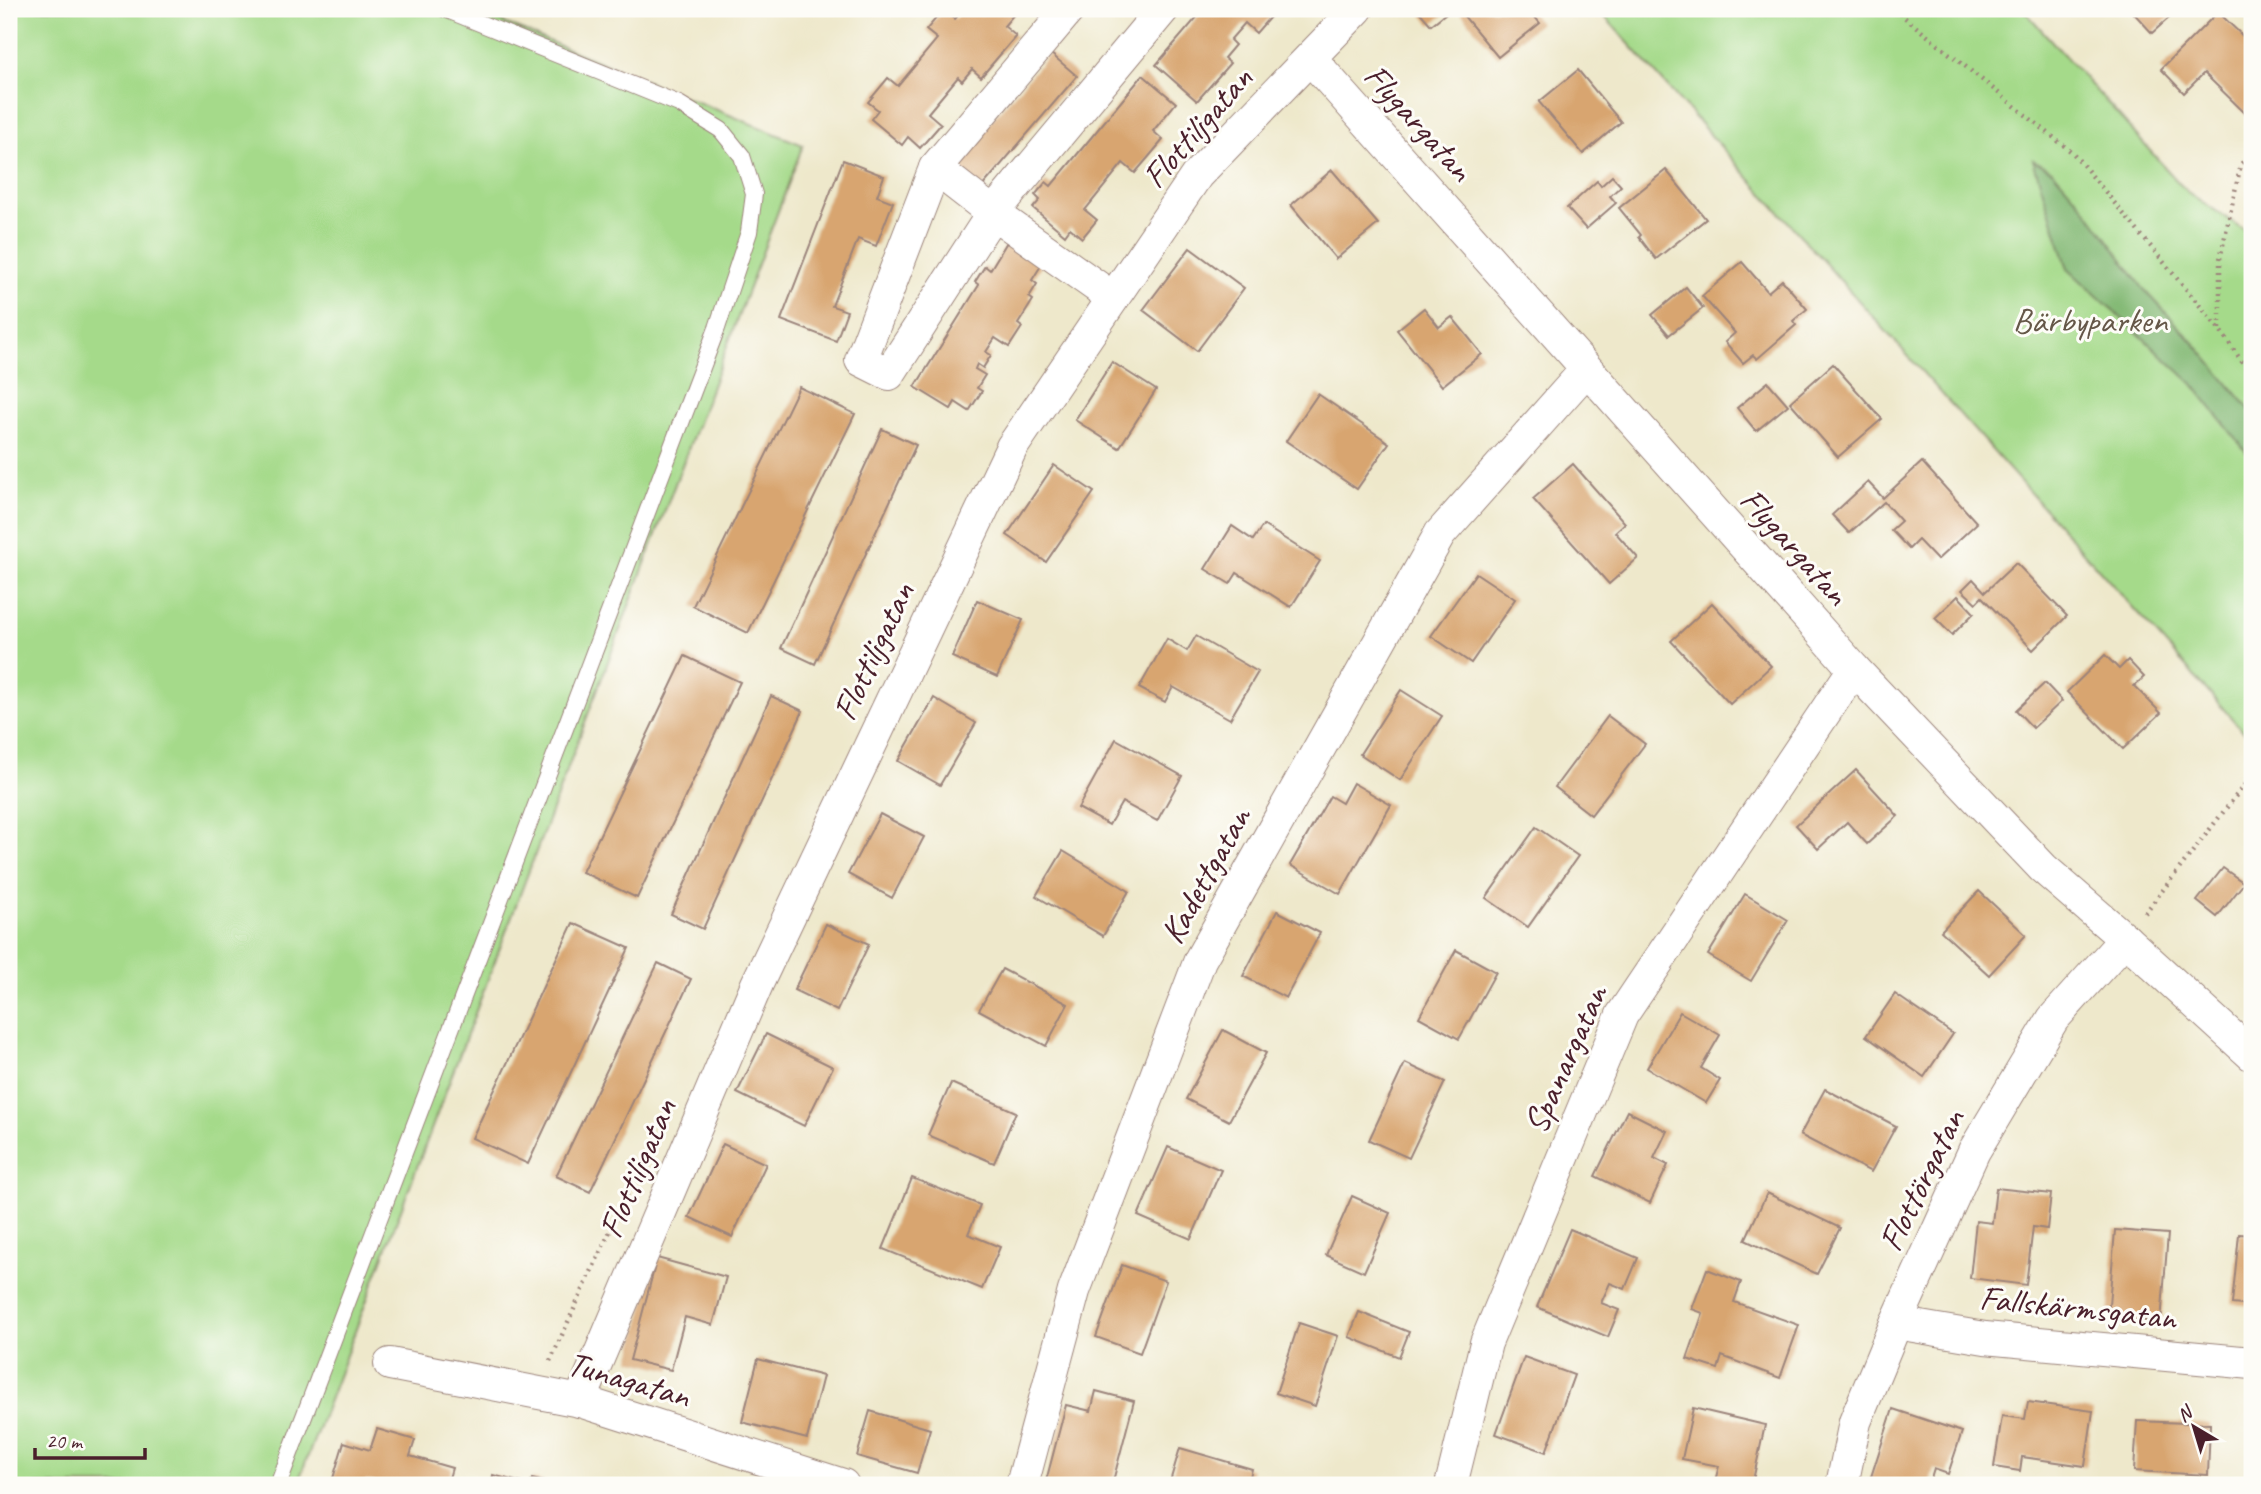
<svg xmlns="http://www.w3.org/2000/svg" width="2261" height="1494" viewBox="0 0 2261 1494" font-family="Caveat,sans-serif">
	<rect width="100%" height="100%" fill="#fdfcf7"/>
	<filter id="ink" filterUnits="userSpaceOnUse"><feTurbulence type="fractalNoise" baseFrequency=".0143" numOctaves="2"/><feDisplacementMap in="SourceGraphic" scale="14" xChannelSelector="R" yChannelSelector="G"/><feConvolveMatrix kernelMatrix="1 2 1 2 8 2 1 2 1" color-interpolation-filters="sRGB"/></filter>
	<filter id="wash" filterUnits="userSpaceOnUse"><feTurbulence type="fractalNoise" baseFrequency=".00686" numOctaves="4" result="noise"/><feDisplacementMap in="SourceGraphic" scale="28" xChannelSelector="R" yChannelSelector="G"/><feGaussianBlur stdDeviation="1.57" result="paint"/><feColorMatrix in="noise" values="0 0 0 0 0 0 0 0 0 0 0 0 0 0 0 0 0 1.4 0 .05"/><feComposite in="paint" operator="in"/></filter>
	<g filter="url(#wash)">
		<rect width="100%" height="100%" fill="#eee8cb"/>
		<g fill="#a5da8a" stroke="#787c5a" stroke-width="2">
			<path d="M9,9H470L803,145L297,1485H9Z"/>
			<path d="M1598,9H2023L2186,191L2252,235V741Z"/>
		</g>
		<path fill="#84ba76" stroke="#676c50" stroke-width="2" d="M2033,160L2052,170L2085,208L2143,288L2196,345L2252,412V459L2192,383L2068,269Z"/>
		<g id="blocks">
			<g fill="#d8a570">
				<path d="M964,9H1010L1015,13L1004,26L1016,36L981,77L972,69L962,81L958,77L928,113L941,124L920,148L908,137L902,145L871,119L878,110L868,102L888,78L898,86L937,39L926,30L943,10L955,19Z"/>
				<path d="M1204,9H1277L1256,33L1245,23L1230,40L1235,45L1224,58L1230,63L1197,101L1156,65Z"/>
				<path d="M1417,9H1451L1431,25Z"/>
				<path d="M1458,9H1528L1540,23L1498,57Z"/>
				<path d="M2130,9H2179L2152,33Z"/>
				<path d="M2218,12L2252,45V108L2246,114L2204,73L2184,93L2161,69Z"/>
				<path d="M1050,53L1077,76L981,188L954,164Z"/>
				<path d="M1578,70L1621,122L1583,154L1539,102Z"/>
				<path d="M1143,75L1176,103L1153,131L1163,140L1135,173L1123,163L1085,210L1097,220L1082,238L1070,228L1065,235L1033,208L1040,200L1035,195L1046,182L1051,186Z"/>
				<path d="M843,160L884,176L877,196L893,202L876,246L858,239L832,306L847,311L836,341L781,320Z"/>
				<path d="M1332,170L1378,224L1336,259L1291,205Z"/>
				<path d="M1666,170L1706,219L1656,259L1639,237L1641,235L1619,208Z"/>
				<path d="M1612,176L1621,186L1610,196L1616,203L1586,229L1567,208L1597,181L1601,186Z"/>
				<path d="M1007,242L1042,264L1032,280L1037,284L1029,297L1033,300L1018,324L1022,327L1009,347L995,338L986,352L991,355L983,368L977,364L975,369L985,375L977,388L982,391L969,411L955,402L951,409L915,387L979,285L975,282L985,266L990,270Z"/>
				<path d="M1190,248L1244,288L1197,351L1143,310Z"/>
				<path d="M1742,262L1768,292L1782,280L1807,309L1793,321L1796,325L1757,359L1753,355L1743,363L1725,342L1735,333L1702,296Z"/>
				<path d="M1686,287L1703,308L1669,335L1652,315Z"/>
				<path d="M1424,308L1439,327L1452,317L1482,354L1442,386L1397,330Z"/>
				<path d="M1112,362L1156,390L1119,448L1075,420Z"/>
				<path d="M1833,364L1882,419L1838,457L1790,402Z"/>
				<path d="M1768,382L1788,405L1756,431L1737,408Z"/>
				<path d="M799,387L855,414L748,633L693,606Z"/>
				<path d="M1318,394L1389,443L1357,489L1286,441Z"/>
				<path d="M882,429L916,445L815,664L781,648Z"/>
				<path d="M1922,462L1977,523L1937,560L1918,540L1909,549L1891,530L1901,521L1884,502L1849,533L1832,515L1868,482L1883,498Z"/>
				<path d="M1573,464L1625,523L1615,532L1638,558L1609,584L1533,499Z"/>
				<path d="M1054,465L1094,492L1046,562L1007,535Z"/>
				<path d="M1263,525L1320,561L1291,607L1237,573L1230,584L1205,569L1232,526L1253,540Z"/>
				<path d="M2016,563L2067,616L2033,650L1982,597L1976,603L1962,590L1973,579L1985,592Z"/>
				<path d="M1476,573L1515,599L1471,663L1431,636Z"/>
				<path d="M1958,596L1974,613L1952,635L1935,618Z"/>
				<path d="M977,600L1023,620L997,677L952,657Z"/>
				<path d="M1712,603L1771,666L1730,704L1671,641Z"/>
				<path d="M1196,636L1258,672L1230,719L1173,687L1165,702L1139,688L1167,639L1187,651Z"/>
				<path d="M2105,655L2119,669L2128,660L2144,677L2134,686L2161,713L2123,749L2067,692Z"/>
				<path d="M685,656L740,682L637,898L582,872Z"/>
				<path d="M2045,683L2062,701L2033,728L2016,710Z"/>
				<path d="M1401,690L1442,716L1400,780L1360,754Z"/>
				<path d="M771,696L803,711L703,929L671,914Z"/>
				<path d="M934,698L976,723L940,785L898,761Z"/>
				<path d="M1608,716L1645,744L1591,815L1555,787Z"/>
				<path d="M1116,739L1182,776L1157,821L1122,802L1109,825L1078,808Z"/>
				<path d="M1856,770L1898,816L1867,844L1847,822L1818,849L1796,825Z"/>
				<path d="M1353,783L1391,805L1340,894L1290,865L1330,796L1342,803Z"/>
				<path d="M880,814L924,837L892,898L848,874Z"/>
				<path d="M1536,827L1578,856L1528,927L1486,898Z"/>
				<path d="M1063,851L1129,891L1103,936L1036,896Z"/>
				<path d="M2223,868L2244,883L2217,917L2197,901Z"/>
				<path d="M1979,891L2026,935L1989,975L1941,931Z"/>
				<path d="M1745,894L1788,920L1751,981L1708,955Z"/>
				<path d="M1277,911L1320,933L1286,998L1243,976Z"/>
				<path d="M573,923L629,948L528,1164L472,1138Z"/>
				<path d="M826,924L869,944L837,1011L794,990Z"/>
				<path d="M1456,950L1496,972L1459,1039L1419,1017Z"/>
				<path d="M658,963L691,979L590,1192L556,1176Z"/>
				<path d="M1002,969L1068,1004L1046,1046L979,1010Z"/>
				<path d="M1895,994L1953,1034L1924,1077L1866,1036Z"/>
				<path d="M1680,1012L1720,1035L1701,1068L1720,1080L1706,1103L1647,1068Z"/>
				<path d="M1223,1030L1266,1053L1229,1121L1186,1099Z"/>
				<path d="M766,1034L833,1067L804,1126L737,1093Z"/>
				<path d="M1405,1063L1445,1082L1409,1158L1369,1140Z"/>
				<path d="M951,1083L1016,1112L994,1163L928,1135Z"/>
				<path d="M1825,1089L1896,1126L1871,1172L1800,1135Z"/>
				<path d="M1627,1111L1667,1131L1654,1158L1668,1165L1650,1203L1595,1176Z"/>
				<path d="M723,1144L766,1164L732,1237L689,1217Z"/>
				<path d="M1168,1147L1221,1170L1191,1239L1138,1216Z"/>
				<path d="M912,1178L980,1205L968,1234L1000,1247L982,1289L883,1249Z"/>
				<path d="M1996,1188L2051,1194L2047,1229L2033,1227L2026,1285L1970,1278L1976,1221L1992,1223Z"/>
				<path d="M1767,1193L1840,1228L1817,1274L1745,1240Z"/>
				<path d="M1352,1196L1390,1213L1364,1272L1326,1255Z"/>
				<path d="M1570,1229L1638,1258L1625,1289L1610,1283L1601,1303L1619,1310L1608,1337L1537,1307Z"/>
				<path d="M2115,1230L2168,1234L2161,1322L2108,1318Z"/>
				<path d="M2239,1234L2252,1235V1306L2232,1304Z"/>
				<path d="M657,1258L726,1277L713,1325L685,1317L671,1370L630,1360Z"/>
				<path d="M1122,1265L1166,1281L1140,1353L1096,1337Z"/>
				<path d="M1707,1269L1741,1282L1734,1302L1799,1325L1780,1378L1722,1356L1718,1369L1687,1359L1703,1313L1692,1309Z"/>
				<path d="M1359,1312L1409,1332L1399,1357L1349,1337Z"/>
				<path d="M1299,1323L1338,1336L1315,1406L1276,1393Z"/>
				<path d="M1524,1357L1574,1375L1546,1452L1496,1434Z"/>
				<path d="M758,1359L823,1376L807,1439L742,1422Z"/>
				<path d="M1096,1391L1134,1401L1112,1485H1045L1066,1405L1091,1411Z"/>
				<path d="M2028,1402L2093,1411L2085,1466L2022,1457L2020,1471L1994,1467L2002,1416L2025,1419Z"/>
				<path d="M1693,1408L1765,1425L1752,1485H1714L1719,1466L1682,1459Z"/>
				<path d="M1893,1409L1962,1432L1948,1474L1934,1469L1929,1485H1876L1869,1483Z"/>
				<path d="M870,1411L930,1429L917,1473L857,1456Z"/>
				<path d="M2137,1421L2210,1424L2208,1475L2134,1471Z"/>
				<path d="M377,1429L415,1440L410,1456L452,1468L447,1485H384L366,1480L364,1485H331L344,1442L370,1450Z"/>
				<path d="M1180,1448L1252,1469L1248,1485H1169Z"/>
				<path d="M493,1475L526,1484V1485H491Z"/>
				<path d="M532,1479L553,1484V1485H530Z"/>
			</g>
		</g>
	</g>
	<g filter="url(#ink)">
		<use href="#blocks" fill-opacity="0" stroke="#9c847b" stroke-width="2"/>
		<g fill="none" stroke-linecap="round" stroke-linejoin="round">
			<defs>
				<path id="lane" d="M278,1485L717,328L749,232L754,194L742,156L721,130L679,104L445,9"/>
				<g id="street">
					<path d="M1069,9L935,168L861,360L889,374L993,213L1113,298"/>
					<path d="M1311,59L1854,669L2043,868L2125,939L2252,1055"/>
					<path d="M935,168L993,213L1163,9"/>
					<path d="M1896,1323L1985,1338L2252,1363"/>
					<path d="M390,1364L580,1401L843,1485"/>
					<path d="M580,1401L757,984L1012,447L1197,175L1357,9"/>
					<path d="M1022,1485L1074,1291L1200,960L1440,534L1586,370"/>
					<path d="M1451,1485L1486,1343L1622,1015L1854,669"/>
					<path d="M1842,1485L1855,1422L1896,1323L1974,1151L2053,1019L2125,939"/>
				</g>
			</defs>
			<use href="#lane" stroke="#9c847b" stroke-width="18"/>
			<use href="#street" stroke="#9c847b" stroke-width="34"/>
			<g stroke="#9c847b" stroke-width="4.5" stroke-dasharray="2 5" stroke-linecap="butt">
				<path d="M1894,9L2073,153L2220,330L2252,376"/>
				<path d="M2220,329V259L2241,164L2252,152"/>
				<path d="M2145,913L2252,775"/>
				<path d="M550,1361L630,1188"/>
			</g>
			<use href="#lane" stroke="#fff" stroke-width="16"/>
			<use href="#street" stroke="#fff" stroke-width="32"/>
		</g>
	</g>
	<g text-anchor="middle" stroke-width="6" stroke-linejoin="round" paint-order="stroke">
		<g font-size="35" fill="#4a1f2b" stroke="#fdfcf7">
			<text transform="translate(1419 122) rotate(48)" y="12">Flygargatan</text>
			<text transform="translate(1197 127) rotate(-49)" y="12">Flottiljgatan</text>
			<text transform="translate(1795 546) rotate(48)" y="12">Flygargatan</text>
			<text transform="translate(873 651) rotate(-65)" y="12">Flottiljgatan</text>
			<text transform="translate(1205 875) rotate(-61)" y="12">Kadettgatan</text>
			<text transform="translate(1565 1059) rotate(-66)" y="12">Spanargatan</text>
			<text transform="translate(637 1168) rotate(-67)" y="12">Flottiljgatan</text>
			<text transform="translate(1921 1180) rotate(-64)" y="12">Flottörgatan</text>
			<text transform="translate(2078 1307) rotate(6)" y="12">Fallskärmsgatan</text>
			<text transform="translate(629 1379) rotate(16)" y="12">Tunagatan</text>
		</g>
		<g font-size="35" fill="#655748" stroke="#fdfcf7">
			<text x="2090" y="332">Bärbyparken</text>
		</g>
	</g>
	<rect width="2261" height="1494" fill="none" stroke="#fdfcf7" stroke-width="35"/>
	<g transform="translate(2194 1427) rotate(322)" stroke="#fdfcf7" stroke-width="5" paint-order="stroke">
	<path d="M0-5L12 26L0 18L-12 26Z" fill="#4a1f2b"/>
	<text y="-10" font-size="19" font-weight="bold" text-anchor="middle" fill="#4a1f2b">N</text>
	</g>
	<path d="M35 1448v10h110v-10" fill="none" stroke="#4a1f2b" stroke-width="3.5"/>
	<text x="46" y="1448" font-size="21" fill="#4a1f2b" stroke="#fdfcf7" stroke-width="5" paint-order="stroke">20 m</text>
</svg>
